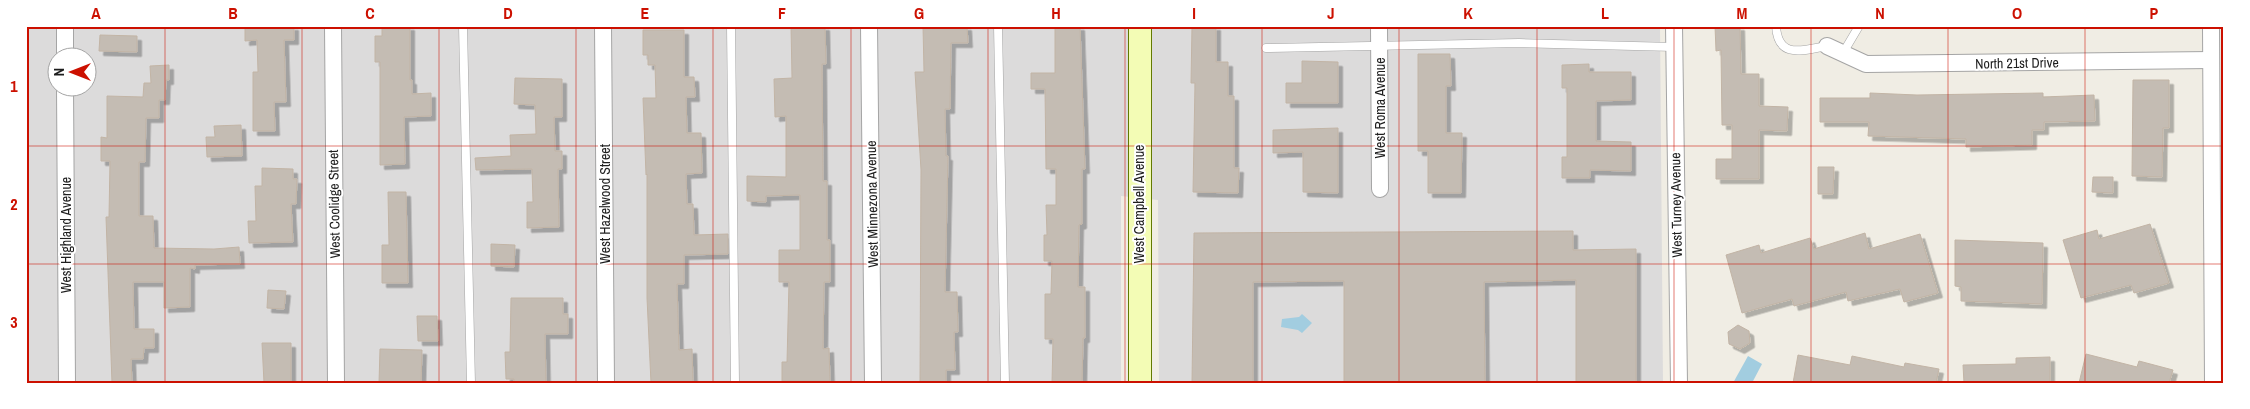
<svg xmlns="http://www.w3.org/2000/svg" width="2250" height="409" viewBox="0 0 2250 409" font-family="'Archivo Narrow',sans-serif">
	<defs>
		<filter id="shadow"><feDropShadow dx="4.5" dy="4.5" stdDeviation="0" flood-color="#0004"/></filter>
	</defs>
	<rect width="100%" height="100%" fill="#f0ede4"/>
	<path fill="#dcdbdb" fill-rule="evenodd" d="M26,26H1660L1663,383H1159L1158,200L1121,196V383H26ZM58,58H88V88H58Z"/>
	<g fill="#a2cde0">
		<path d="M1302,314L1312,323L1302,333L1298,330L1281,327L1282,319L1299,317Z"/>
		<path d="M1748,356L1762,364L1752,383H1733Z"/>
	</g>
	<g fill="#c4bcb3" stroke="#c2b4a5" filter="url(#shadow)">
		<path d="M245,26H294V40H284L286,102H274L275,131H253V72H258L257,40L245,41Z"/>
		<path d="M382,26H410V80H412V94L431,93V116L404,117L405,164L380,165V62H375V36H382Z"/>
		<path d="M791,26H825L826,64H822L823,181H827V240H830V282H824L823,349L829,348L830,381H782V362H787L789,282H779V250H800V195L766,196V202L747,201V176L786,177V116L775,117L774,79L792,78Z"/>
		<path d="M923,26H967L968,43H951L950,109H945L946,156H948L945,292H957L958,332H954L955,370H946V383H920L921,170L915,72H924Z"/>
		<path d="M1055,26H1080L1085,169H1082V224L1079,225L1078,287H1085V338H1083L1082,383H1052L1053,339H1045V294H1051L1052,261H1044V235H1047L1046,205H1056V169H1046L1045,89H1031V73H1055Z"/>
		<path d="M1192,26H1216V62H1228V96H1234V168H1239L1238,193L1193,192L1195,83H1191Z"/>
		<path d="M1715,26H1740L1741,74H1759V106L1788,107L1787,131L1759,130V179H1716V159H1732V125H1722L1721,50L1716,51Z"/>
		<path d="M643,30H684V77H694L695,97H686L687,133H701L702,173L686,174L687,204H693L694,235L728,234V254L684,255V284H677L679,350L692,349L693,383H651L647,298V174L646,175L643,98H656L655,65H648V55H643Z"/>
		<path d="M100,35L137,36V52L99,51Z"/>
		<path d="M1418,54H1450L1451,86H1446V133H1462L1461,193H1428V151H1418Z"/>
		<path d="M1302,61L1338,62V103H1286V83H1302Z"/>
		<path d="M1589,64V72H1631V100L1596,101V141L1631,142V171L1590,170V178H1562V157H1567V88H1562V65Z"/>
		<path d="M169,65V80H166L165,100H159V118H146L145,162H139V216H153L154,248L214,249L239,247L240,264L195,265V269L190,268V307L164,308V282H133L134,329H154V348H144L143,359H131L132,383H112L106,217H109L110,161H101V137L107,138V96L143,97L144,83H151L150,66Z"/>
		<path d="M515,78L562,79V117H554L555,151H562V169H558L559,227L527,228V202H533L532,169L476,170L475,158L511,156L510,135L536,134L535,105L514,104Z"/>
		<path d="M2133,80H2169V128H2163L2162,177L2132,176Z"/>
		<path d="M1870,93L1917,95L2043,93V97L2094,95L2095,121L2044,122V130H2032V145L1966,147V139L1868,136L1869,122H1820V98H1870Z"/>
		<path d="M241,125L242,156L207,157L206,137H215L214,126Z"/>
		<path d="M1338,128V193L1303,192V152L1273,153V130Z"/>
		<path d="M1818,167H1834L1833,194H1818Z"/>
		<path d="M262,168L293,169V179H297L296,204H291L293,242L249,243L248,221H256L255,186H262Z"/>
		<path d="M2093,177H2113V193L2092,192Z"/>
		<path d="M388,192H406L408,283H382V245H389Z"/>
		<path d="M2150,224L2169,283L2134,293L2131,285L2081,298L2063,240L2097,230L2099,239Z"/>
		<path d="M1573,231V250L1636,249V383H1576V280L1484,282L1485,383H1344V281L1253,282V383H1192L1194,233Z"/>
		<path d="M1865,233L1869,249L1920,234L1938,293L1904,302L1900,289L1848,301L1846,292L1794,306L1792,299L1742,313L1726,255L1759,245L1761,253L1810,238L1814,249Z"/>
		<path d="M1955,240L2043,243L2042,304L1961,301V287L1955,286Z"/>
		<path d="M491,244L515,245L514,267L491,266Z"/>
		<path d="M268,290L286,291L284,309L267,308Z"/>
		<path d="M511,298H563V314H568V334H545L546,383H514V379H506L505,352H510Z"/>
		<path d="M417,316H437L438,341H418Z"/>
		<path d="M1738,325L1749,331L1750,343L1740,349L1729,344L1728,332Z"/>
		<path d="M262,343H291V383H264Z"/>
		<path d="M380,349L422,350L421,383H379Z"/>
		<path d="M2086,354L2137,367L2139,361L2173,370L2169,383H2079Z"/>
		<path d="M1798,355L1850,365L1852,356L1904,367L1905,363L1939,369L1936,383H1793Z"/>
		<path d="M2050,357V383H1964L1963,365L2016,364V358Z"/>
	</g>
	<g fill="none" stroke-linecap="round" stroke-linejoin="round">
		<defs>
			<g id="lane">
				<path d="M463,26L471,383"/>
				<path d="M731,26L735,383"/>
				<path d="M998,26L1005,383"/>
				<path d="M1776,26C1778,60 1803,50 1827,46"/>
				<path d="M1266,48L1519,43L1674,47"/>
				<path d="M1843,53L1859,26"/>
			</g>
			<g id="street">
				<path d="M65,26V58"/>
				<path d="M333,26L336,383"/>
				<path d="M603,26L606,383"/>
				<path d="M869,26L873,383"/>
				<path d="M1379,26L1380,189"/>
				<path d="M1674,26L1679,383"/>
				<path d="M2211,26L2213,383"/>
				<path d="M1827,46L1866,64L2211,60"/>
				<path d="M65,88L67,383"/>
			</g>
			<path id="secondary" d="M1140,383V26"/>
		</defs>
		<use href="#lane" stroke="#a5a5a5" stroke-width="9"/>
		<use href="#street" stroke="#a5a5a5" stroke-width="18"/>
		<use href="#secondary" stroke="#637a00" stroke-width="24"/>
		<use href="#lane" stroke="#fff" stroke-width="8"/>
		<use href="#street" stroke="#fff" stroke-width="16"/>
		<use href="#secondary" stroke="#f3fcb5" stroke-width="22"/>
	</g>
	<path fill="none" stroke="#cc1000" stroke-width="1" stroke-opacity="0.55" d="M165,26V383M302,26V383M439,26V383M576,26V383M713,26V383M851,26V383M988,26V383M1125,26V383M1262,26V383M1399,26V383M1537,26V383M1674,26V383M1811,26V383M1948,26V383M2085,26V383M26,146H2224M26,264H2224"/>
	<g text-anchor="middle" stroke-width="4" stroke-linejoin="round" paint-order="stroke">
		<g font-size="14" fill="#1e1e1e" stroke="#fff">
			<text transform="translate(2017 63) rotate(-1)" y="5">North 21st Drive</text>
			<text transform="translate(1380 108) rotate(-90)" y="5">West Roma Avenue</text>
			<text transform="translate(334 204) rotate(-91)" y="5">West Coolidge Street</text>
			<text transform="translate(605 204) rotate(-90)" y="5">West Hazelwood Street</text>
			<text transform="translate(872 204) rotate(-91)" y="5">West Minnezona Avenue</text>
			<text transform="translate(1139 204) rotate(-90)" y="5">West Campbell Avenue</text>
			<text transform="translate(1676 205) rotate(-91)" y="5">West Turney Avenue</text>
			<text transform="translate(66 235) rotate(-90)" y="5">West Highland Avenue</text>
		</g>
	</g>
	<rect width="2250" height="409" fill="none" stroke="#ffffff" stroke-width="55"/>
	<g transform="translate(72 72) rotate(270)"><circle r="24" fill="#ffffff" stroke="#a5a5a5"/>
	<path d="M0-4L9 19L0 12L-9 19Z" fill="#cc1000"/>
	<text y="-8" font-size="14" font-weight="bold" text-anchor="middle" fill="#1e1e1e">N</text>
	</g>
	<rect x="28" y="28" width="2194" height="354" fill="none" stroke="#cc1000" stroke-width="2"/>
	<g font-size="16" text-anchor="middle" font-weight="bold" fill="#cc1000">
		<text x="96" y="19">A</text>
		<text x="233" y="19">B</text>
		<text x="370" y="19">C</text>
		<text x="508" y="19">D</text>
		<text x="645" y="19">E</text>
		<text x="782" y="19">F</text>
		<text x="919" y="19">G</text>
		<text x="1056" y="19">H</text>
		<text x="1194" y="19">I</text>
		<text x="1331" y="19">J</text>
		<text x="1468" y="19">K</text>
		<text x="1605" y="19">L</text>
		<text x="1742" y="19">M</text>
		<text x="1880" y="19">N</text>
		<text x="2017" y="19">O</text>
		<text x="2154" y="19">P</text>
		<text x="14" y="92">1</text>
		<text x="14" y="210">2</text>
		<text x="14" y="328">3</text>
	</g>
</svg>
